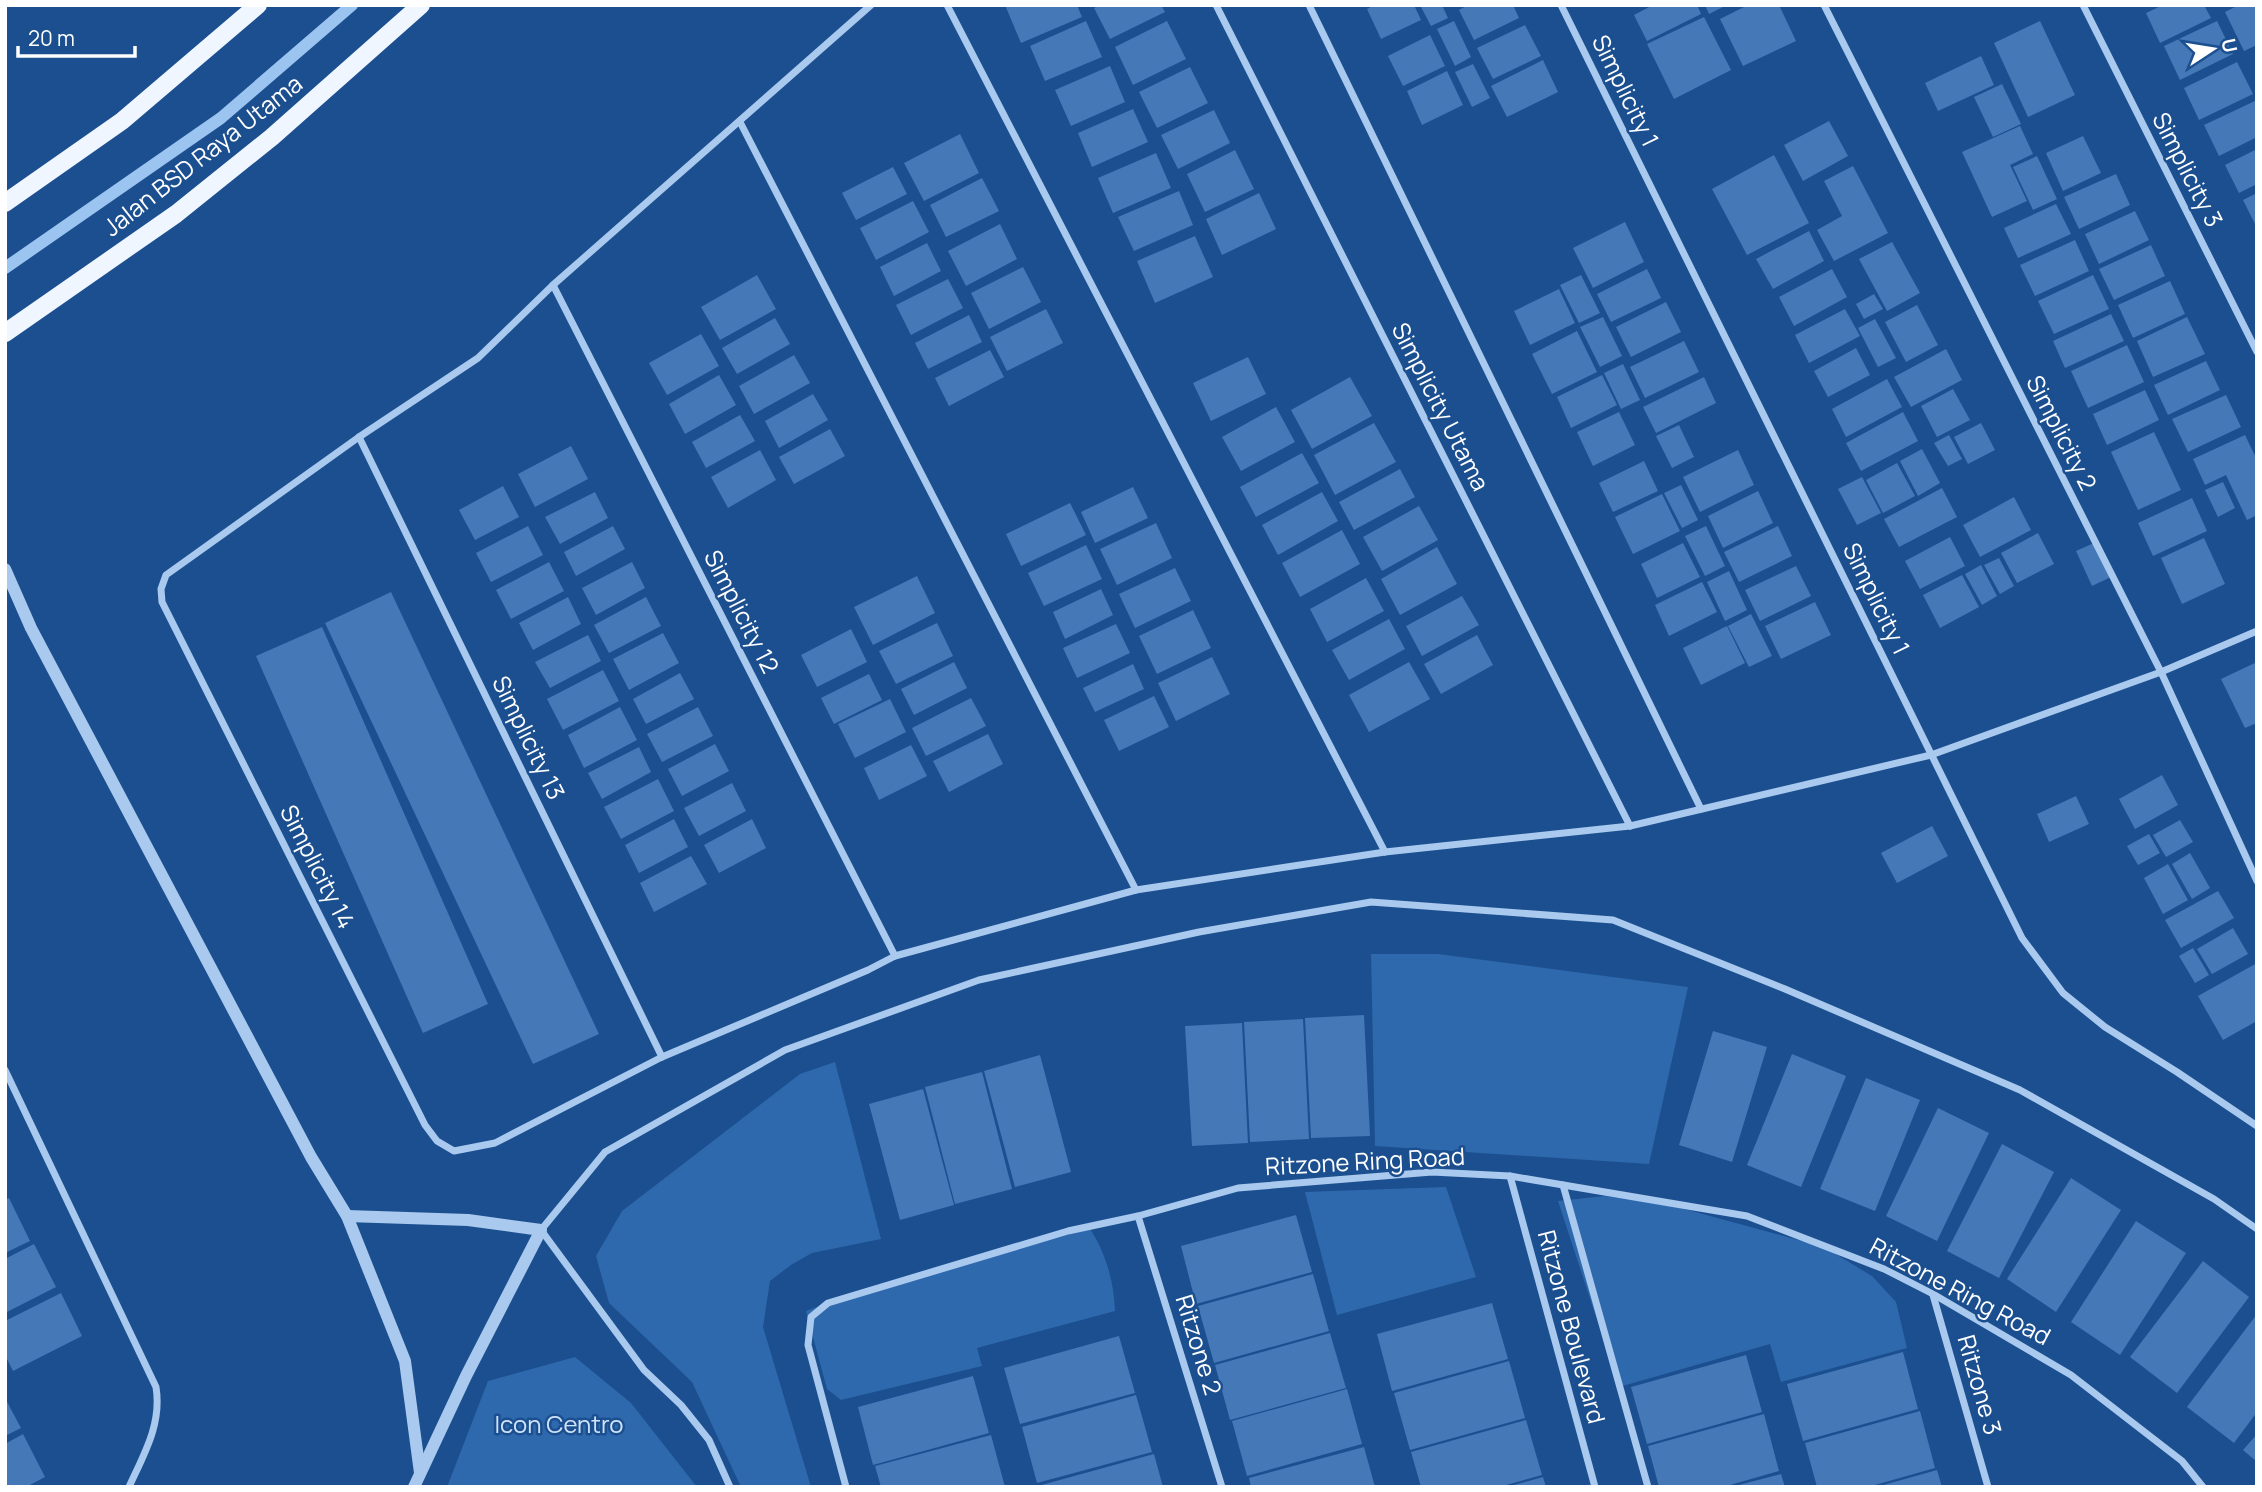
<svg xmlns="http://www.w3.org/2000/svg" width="2262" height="1492" viewBox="0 0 2262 1492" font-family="Manrope,sans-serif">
	<rect width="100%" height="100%" fill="#1b4f8f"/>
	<g fill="#2e69ad">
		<path d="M1371,954H1438L1688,987L1649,1164L1375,1146Z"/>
		<path d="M835,1062L881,1239L812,1253L791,1265L770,1281L763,1327L811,1487H741L692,1382L609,1303L596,1256L622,1211L800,1074Z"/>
		<path d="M1446,1187L1476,1277L1337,1315L1305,1192Z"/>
		<path d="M1605,1196L1666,1204L1824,1247L1872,1276L1896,1302L1907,1348L1781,1382L1770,1344L1619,1387L1558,1201Z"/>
		<path d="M1090,1229C1106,1253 1114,1282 1115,1311L977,1348L982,1366L841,1400L827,1389L806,1311C899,1277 994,1253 1090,1229Z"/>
		<path d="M575,1357L631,1403L697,1487H447L488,1381Z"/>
	</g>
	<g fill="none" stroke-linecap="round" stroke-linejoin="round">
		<path stroke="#9cc4f0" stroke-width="12" d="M5,268L221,118L352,5"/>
	</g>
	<g fill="#4478b7">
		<path d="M1005,5H1077L1082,17L1021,43Z"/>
		<path d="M1100,5H1161L1165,12L1110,39L1094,8Z"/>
		<path d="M1374,5H1414L1421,20L1381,39L1367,9Z"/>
		<path d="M1420,5H1442L1448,18L1431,26Z"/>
		<path d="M1468,5H1513L1519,18L1474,40L1459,10Z"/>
		<path d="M1653,5H1697L1701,14L1647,41L1634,15Z"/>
		<path d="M1705,5H1727L1709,14Z"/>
		<path d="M1748,5H1779L1796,41L1743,66L1720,19Z"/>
		<path d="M2163,5H2204L2211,18L2160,43L2146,13Z"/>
		<path d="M2239,5H2257V45L2244,51L2225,12Z"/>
		<path d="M1704,17L1731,70L1674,99L1647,44Z"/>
		<path d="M1086,21L1102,57L1045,81L1030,46Z"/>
		<path d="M1167,21L1186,59L1133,85L1115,47Z"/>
		<path d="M1454,21L1471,57L1455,66L1437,29Z"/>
		<path d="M2040,21L2075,95L2028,117L1994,43Z"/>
		<path d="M2217,21L2233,54L2180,80L2164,46Z"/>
		<path d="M1525,25L1541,56L1493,79L1477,48Z"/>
		<path d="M1430,35L1445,66L1403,86L1388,56Z"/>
		<path d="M1981,56L1994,85L1938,111L1925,83Z"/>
		<path d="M1543,60L1558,92L1507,117L1491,86Z"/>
		<path d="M2237,62L2253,94L2199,120L2184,88Z"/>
		<path d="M1473,64L1490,98L1472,107L1455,72Z"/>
		<path d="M1110,66L1125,102L1071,126L1055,90Z"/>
		<path d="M1190,67L1208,103L1157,128L1139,92Z"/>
		<path d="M1447,71L1463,105L1422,125L1407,91Z"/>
		<path d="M2002,84L2021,124L1993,137L1974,97Z"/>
		<path d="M2257,100V137L2219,156L2204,125Z"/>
		<path d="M1133,109L1148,142L1092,167L1078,133Z"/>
		<path d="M1214,110L1230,143L1178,169L1161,135Z"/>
		<path d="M1829,121L1848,156L1803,181L1784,145Z"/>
		<path d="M2020,126L2033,154L2010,165L2027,201L1992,217L1962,152Z"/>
		<path d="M960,134L979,173L924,201L904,163Z"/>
		<path d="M2083,136L2101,173L2063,191L2046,153Z"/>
		<path d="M2257,149V184L2239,193L2225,165Z"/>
		<path d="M1235,150L1254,189L1205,212L1187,174Z"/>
		<path d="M1156,153L1171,188L1113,213L1098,178Z"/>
		<path d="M1774,155L1809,223L1747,255L1712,189Z"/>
		<path d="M2037,156L2057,199L2033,210L2013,167Z"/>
		<path d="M1853,166L1888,233L1834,261L1817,230L1842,216L1824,181Z"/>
		<path d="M893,167L907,194L856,220L842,193Z"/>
		<path d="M2116,174L2130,205L2079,229L2064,197Z"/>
		<path d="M982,178L999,211L946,237L930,205Z"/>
		<path d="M1179,191L1193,225L1134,251L1118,217Z"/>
		<path d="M1259,193L1276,229L1222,255L1206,219Z"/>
		<path d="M2257,193V228L2243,200Z"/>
		<path d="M913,201L929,232L876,260L860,228Z"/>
		<path d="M2056,204L2071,234L2018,258L2004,228Z"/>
		<path d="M2135,211L2149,240L2099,264L2085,234Z"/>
		<path d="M1625,222L1644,262L1593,288L1573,248Z"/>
		<path d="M1000,224L1017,259L966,286L948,251Z"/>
		<path d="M1809,231L1824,261L1773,289L1756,259Z"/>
		<path d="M1195,236L1213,277L1155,303L1137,261Z"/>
		<path d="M2075,240L2089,271L2035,296L2020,265Z"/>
		<path d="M1892,242L1920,293L1887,311L1859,259Z"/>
		<path d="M927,243L941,271L894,296L880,267Z"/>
		<path d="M2151,245L2165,276L2114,300L2099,269Z"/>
		<path d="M1023,267L1041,302L989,329L971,293Z"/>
		<path d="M1647,269L1661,298L1611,322L1597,294Z"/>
		<path d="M1832,269L1847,297L1794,326L1779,297Z"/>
		<path d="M757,275L776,309L720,340L701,307Z"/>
		<path d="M1581,275L1600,313L1579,323L1560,285Z"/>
		<path d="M2093,275L2109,309L2054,334L2038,301Z"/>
		<path d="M948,279L963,308L911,335L896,305Z"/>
		<path d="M2170,281L2185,314L2133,338L2118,305Z"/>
		<path d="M1559,289L1575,323L1530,345L1514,311Z"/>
		<path d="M1874,294L1883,309L1864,319L1856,304Z"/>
		<path d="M1666,302L1681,332L1631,357L1616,327Z"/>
		<path d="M1917,305L1938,345L1906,362L1885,322Z"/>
		<path d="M1046,309L1063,343L1007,371L990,337Z"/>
		<path d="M1845,309L1860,336L1809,363L1795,335Z"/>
		<path d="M2111,314L2124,341L2065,368L2053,341Z"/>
		<path d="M969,315L982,342L928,369L915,343Z"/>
		<path d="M1603,317L1622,356L1600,367L1580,327Z"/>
		<path d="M2187,317L2205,354L2153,377L2137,341Z"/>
		<path d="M775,318L790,344L737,374L722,348Z"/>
		<path d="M1875,319L1896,358L1878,367L1858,328Z"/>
		<path d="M1577,331L1597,372L1552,394L1532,354Z"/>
		<path d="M701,334L719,366L667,395L649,363Z"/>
		<path d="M1684,341L1699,372L1645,398L1630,367Z"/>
		<path d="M2127,345L2144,382L2088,408L2071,371Z"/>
		<path d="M1856,348L1870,375L1828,397L1814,371Z"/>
		<path d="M1946,349L1962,380L1911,407L1894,377Z"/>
		<path d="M990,350L1004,377L949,406L935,378Z"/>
		<path d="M794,355L810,383L754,414L739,386Z"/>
		<path d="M1248,357L1266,394L1211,421L1193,383Z"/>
		<path d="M2206,361L2220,390L2168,415L2154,385Z"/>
		<path d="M1623,364L1640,400L1621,409L1604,373Z"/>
		<path d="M719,375L736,405L685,434L669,404Z"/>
		<path d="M1602,375L1617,405L1571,428L1557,397Z"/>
		<path d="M1350,377L1372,416L1312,449L1291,410Z"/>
		<path d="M1704,377L1716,403L1656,433L1643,407Z"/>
		<path d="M1887,379L1902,407L1846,437L1832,409Z"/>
		<path d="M1953,389L1970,420L1937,437L1921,406Z"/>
		<path d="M2145,390L2159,420L2107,445L2093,414Z"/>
		<path d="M813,394L828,420L779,448L765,421Z"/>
		<path d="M2226,395L2241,427L2188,452L2172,419Z"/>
		<path d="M1276,407L1295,442L1241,471L1222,437Z"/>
		<path d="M1619,412L1635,445L1593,466L1577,432Z"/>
		<path d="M1903,412L1918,441L1861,471L1846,443Z"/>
		<path d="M740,415L755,441L706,468L692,442Z"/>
		<path d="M1374,423L1396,462L1335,495L1314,455Z"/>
		<path d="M1981,423L1995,450L1968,464L1954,437Z"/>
		<path d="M1679,425L1694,457L1672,468L1656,436Z"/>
		<path d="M830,429L845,456L794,484L779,457Z"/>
		<path d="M2154,432L2181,490L2138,510L2111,452Z"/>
		<path d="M1949,435L1962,459L1948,466L1934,443Z"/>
		<path d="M2245,435L2257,460V515L2247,520L2226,475L2205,485L2193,459Z"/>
		<path d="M571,446L588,479L535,507L518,474Z"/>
		<path d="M1922,449L1940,483L1918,496L1900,461Z"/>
		<path d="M760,450L776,480L728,508L711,477Z"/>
		<path d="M1738,450L1754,485L1700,512L1683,477Z"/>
		<path d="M1302,453L1319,483L1256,517L1240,487Z"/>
		<path d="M1644,461L1658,491L1613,512L1599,483Z"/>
		<path d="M1897,463L1915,496L1883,513L1866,480Z"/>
		<path d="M1400,469L1415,497L1354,530L1339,502Z"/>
		<path d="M1862,477L1881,513L1857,525L1838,489Z"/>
		<path d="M2223,482L2235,508L2218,517L2205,490Z"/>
		<path d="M1681,485L1698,520L1682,528L1664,493Z"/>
		<path d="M503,486L519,517L475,540L459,510Z"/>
		<path d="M1133,487L1148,518L1095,543L1081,512Z"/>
		<path d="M1942,488L1957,517L1899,547L1884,519Z"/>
		<path d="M1758,491L1773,523L1723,548L1708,516Z"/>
		<path d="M595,492L608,518L560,544L545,517Z"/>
		<path d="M1322,492L1338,521L1278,555L1262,525Z"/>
		<path d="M1662,494L1680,531L1633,554L1615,517Z"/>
		<path d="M2014,497L2031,530L1980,557L1963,525Z"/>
		<path d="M2192,498L2207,531L2153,556L2138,523Z"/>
		<path d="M1070,503L1086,535L1021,566L1006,534Z"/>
		<path d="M1419,506L1438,540L1382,571L1363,537Z"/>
		<path d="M1156,523L1172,558L1117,585L1100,549Z"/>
		<path d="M528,526L543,555L491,582L476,553Z"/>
		<path d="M613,526L625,549L576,576L564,552Z"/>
		<path d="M1706,526L1725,566L1705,576L1685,536Z"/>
		<path d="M1778,526L1792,556L1739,582L1724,552Z"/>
		<path d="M1342,530L1360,564L1300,597L1282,563Z"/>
		<path d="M2038,533L2054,564L2017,583L2001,553Z"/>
		<path d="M1950,537L1965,566L1920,589L1905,561Z"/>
		<path d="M2204,538L2225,584L2182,604L2161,558Z"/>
		<path d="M1683,543L1700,577L1657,598L1641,564Z"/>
		<path d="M2094,543L2111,577L2092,586L2076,551Z"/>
		<path d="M1086,545L1102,579L1044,606L1028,573Z"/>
		<path d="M1437,547L1457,584L1400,615L1381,579Z"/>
		<path d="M1999,558L2014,586L2000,594L1984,565Z"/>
		<path d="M549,562L564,591L511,619L496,590Z"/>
		<path d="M632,562L645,588L596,615L582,588Z"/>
		<path d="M1981,565L1997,596L1982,605L1965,574Z"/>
		<path d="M1796,566L1811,596L1760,621L1745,590Z"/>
		<path d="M1175,568L1191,601L1135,628L1119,594Z"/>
		<path d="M1729,571L1747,610L1725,621L1707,582Z"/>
		<path d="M1962,575L1979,607L1940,628L1923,595Z"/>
		<path d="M917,576L935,613L873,645L854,607Z"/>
		<path d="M1366,578L1384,611L1327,642L1310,609Z"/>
		<path d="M1702,582L1717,612L1669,636L1655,605Z"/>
		<path d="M1101,589L1113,615L1065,639L1053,612Z"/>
		<path d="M391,592L599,1034L533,1064L325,623Z"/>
		<path d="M1462,596L1479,625L1422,656L1406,626Z"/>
		<path d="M568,597L581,624L533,650L519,623Z"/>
		<path d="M646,597L661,626L609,653L594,625Z"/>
		<path d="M1815,602L1831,635L1781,659L1765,626Z"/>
		<path d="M1193,610L1211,648L1157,674L1139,636Z"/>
		<path d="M1751,614L1772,656L1749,667L1728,626Z"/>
		<path d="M1389,619L1405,649L1349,680L1332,650Z"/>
		<path d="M937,623L953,656L896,684L879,651Z"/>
		<path d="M1116,624L1130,653L1077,678L1063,648Z"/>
		<path d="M1727,626L1745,663L1701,685L1683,648Z"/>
		<path d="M322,627L488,1004L423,1033L256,656Z"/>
		<path d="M851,629L867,662L817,687L801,655Z"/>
		<path d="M663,633L679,663L629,690L613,659Z"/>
		<path d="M588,635L601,661L550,688L535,662Z"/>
		<path d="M1477,635L1493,665L1441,694L1424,664Z"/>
		<path d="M1212,657L1230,694L1176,721L1158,683Z"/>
		<path d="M954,662L967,688L914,715L901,689Z"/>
		<path d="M1409,662L1430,699L1369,732L1349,695Z"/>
		<path d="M2257,662V723L2245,728L2221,679Z"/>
		<path d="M1133,664L1144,689L1095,712L1083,688Z"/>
		<path d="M603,670L619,701L563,730L547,699Z"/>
		<path d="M680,673L694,699L646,724L633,699Z"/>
		<path d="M869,674L882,700L834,724L821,698Z"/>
		<path d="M1154,696L1169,727L1119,751L1104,720Z"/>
		<path d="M971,698L986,726L926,756L912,728Z"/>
		<path d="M890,699L906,732L855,758L838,724Z"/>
		<path d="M620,707L637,740L584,768L568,735Z"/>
		<path d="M698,707L713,736L662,762L647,734Z"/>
		<path d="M988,734L1003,764L949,792L933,761Z"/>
		<path d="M715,744L729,771L682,796L668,769Z"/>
		<path d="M911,745L927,776L879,800L864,768Z"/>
		<path d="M639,747L651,772L602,799L588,773Z"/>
		<path d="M2162,775L2178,805L2135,829L2119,799Z"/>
		<path d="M658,779L674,811L621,839L604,807Z"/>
		<path d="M732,783L746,811L699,836L684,808Z"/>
		<path d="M2076,796L2089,824L2049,842L2037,814Z"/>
		<path d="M674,819L688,847L639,873L625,845Z"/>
		<path d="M752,819L766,848L719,873L704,845Z"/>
		<path d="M2180,820L2193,842L2166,857L2153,835Z"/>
		<path d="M1932,826L1948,856L1897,883L1881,853Z"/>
		<path d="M2149,834L2160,853L2138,865L2127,846Z"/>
		<path d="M2190,853L2210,888L2192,899L2172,864Z"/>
		<path d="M691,856L707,884L654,912L640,883Z"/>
		<path d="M2168,864L2188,900L2163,914L2144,878Z"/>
		<path d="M2218,891L2234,918L2181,948L2165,920Z"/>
		<path d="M2233,928L2248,954L2212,974L2197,949Z"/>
		<path d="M2193,948L2209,975L2195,983L2179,956Z"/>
		<path d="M2257,963V1021L2223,1040L2198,996Z"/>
		<path d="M1364,1015L1370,1136L1311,1138L1305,1018Z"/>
		<path d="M1303,1019L1309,1139L1250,1142L1244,1022Z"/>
		<path d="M1242,1023L1248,1143L1192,1146L1185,1026Z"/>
		<path d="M1713,1031L1767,1047L1732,1162L1679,1145Z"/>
		<path d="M1792,1054L1846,1076L1801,1187L1747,1165Z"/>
		<path d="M1040,1055L1071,1172L1015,1187L984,1071Z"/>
		<path d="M982,1072L1012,1189L955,1204L925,1087Z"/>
		<path d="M1866,1078L1920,1100L1875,1211L1820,1189Z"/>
		<path d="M923,1089L954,1205L900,1220L869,1104Z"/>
		<path d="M1938,1108L1989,1133L1937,1241L1886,1216Z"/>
		<path d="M2002,1144L2054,1172L1999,1278L1947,1251Z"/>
		<path d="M2071,1178L2121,1210L2056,1312L2007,1279Z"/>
		<path d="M9,1198L30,1241L5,1253V1200Z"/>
		<path d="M1296,1215L1312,1272L1196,1304L1181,1246Z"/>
		<path d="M2136,1221L2186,1253L2120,1355L2071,1322Z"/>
		<path d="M34,1244L56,1287L5,1313V1259Z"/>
		<path d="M2203,1261L2249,1297L2177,1393L2130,1357Z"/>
		<path d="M1313,1274L1329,1331L1214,1363L1198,1306Z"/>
		<path d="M61,1293L82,1336L13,1371L5,1355V1321Z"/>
		<path d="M1492,1303L1508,1359L1392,1391L1377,1334Z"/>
		<path d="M2257,1314V1412L2234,1443L2187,1407Z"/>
		<path d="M1330,1333L1346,1388L1230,1420L1215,1365Z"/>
		<path d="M1119,1336L1135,1393L1020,1424L1004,1368Z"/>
		<path d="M1903,1352L1918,1409L1803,1441L1787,1384Z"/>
		<path d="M1746,1355L1762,1412L1647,1444L1631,1387Z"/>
		<path d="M1509,1361L1525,1418L1410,1450L1394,1393Z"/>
		<path d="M973,1376L989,1433L873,1465L858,1407Z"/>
		<path d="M1347,1389L1362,1444L1247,1476L1232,1421Z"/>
		<path d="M1136,1395L1152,1452L1037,1483L1022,1427Z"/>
		<path d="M5,1398L21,1428L5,1436Z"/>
		<path d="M1920,1411L1935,1468L1868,1487H1817L1805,1443Z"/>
		<path d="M1764,1414L1779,1471L1723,1487H1659L1648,1446Z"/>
		<path d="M1526,1420L1542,1475L1499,1487H1421L1411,1452Z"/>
		<path d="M23,1434L45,1477L26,1487H5V1444Z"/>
		<path d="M2257,1434V1462L2243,1450Z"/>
		<path d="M991,1435L1005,1487H881L875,1466Z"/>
		<path d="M1364,1447L1375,1487H1251L1249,1478Z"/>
		<path d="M1154,1454L1163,1487H1038V1486Z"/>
		<path d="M1937,1470L1942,1487H1880V1486Z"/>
		<path d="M1781,1474L1785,1487H1735V1486Z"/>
		<path d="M1543,1477L1546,1487H1510V1486Z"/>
	</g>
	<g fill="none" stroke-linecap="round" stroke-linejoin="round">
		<g stroke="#a9c9ee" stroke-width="7">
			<path d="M871,5L553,285L478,358L359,437L166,575L161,589L162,602L425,1125L437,1141L454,1151L495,1143L662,1057L868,970L895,956L1136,890L1385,852L1630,826L1931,755L2161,672L2257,631"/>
			<path d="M947,5L1385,852"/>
			<path d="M1216,5L1630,826"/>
			<path d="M1309,5L1701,809"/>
			<path d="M1561,5L2022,938L2063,993L2105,1027L2177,1072L2257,1126"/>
			<path d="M1824,5L2161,672L2257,881"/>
			<path d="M2083,5L2257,352"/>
			<path d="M740,122L1136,890"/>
			<path d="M553,285L895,956"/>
			<path d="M359,437L662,1057"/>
			<path d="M5,1070L156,1387C162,1424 144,1454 129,1487"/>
			<path d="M1510,1176L1595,1487"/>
			<path d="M1563,1185L1648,1487"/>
			<path d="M1138,1216L1222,1487"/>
			<path d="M1933,1295L1988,1487"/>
			<path d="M730,1487L709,1440L681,1405L644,1370L541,1230L605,1152L785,1050L979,980L1199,932L1371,902L1613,920L1785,989L2020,1090L2214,1199L2257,1229"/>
			<path d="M846,1487L808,1345L811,1317L828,1303L1068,1231L1138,1216L1238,1188L1432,1172L1510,1176L1747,1216L1884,1269L1933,1294L2071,1375L2182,1461L2203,1487"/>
		</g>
		<g stroke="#a9c9ee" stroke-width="12">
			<path d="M5,569L31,628L311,1157L347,1216L405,1361L420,1473"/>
			<path d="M347,1216L468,1220L541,1230L466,1376L414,1487"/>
		</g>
		<g stroke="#f0f6ff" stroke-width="18">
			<path d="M5,203L122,121L258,5"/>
			<path d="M5,333L176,214L272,137L421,5"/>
		</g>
	</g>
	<g text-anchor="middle" stroke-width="5" stroke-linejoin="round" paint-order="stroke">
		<g font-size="24" fill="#fff" stroke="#1b4f8f">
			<text transform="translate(1625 91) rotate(64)" y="8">Simplicity 1</text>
			<text transform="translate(203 156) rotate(-38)" y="8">Jalan BSD Raya Utama</text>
			<text transform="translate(2187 170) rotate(63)" y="8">Simplicity 3</text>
			<text transform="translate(1440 407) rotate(63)" y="8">Simplicity Utama</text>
			<text transform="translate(2061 433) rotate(63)" y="8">Simplicity 2</text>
			<text transform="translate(1876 599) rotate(64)" y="8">Simplicity 1</text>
			<text transform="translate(741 612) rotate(63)" y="8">Simplicity 12</text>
			<text transform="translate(528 738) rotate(64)" y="8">Simplicity 13</text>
			<text transform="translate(317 867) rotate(63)" y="8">Simplicity 14</text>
			<text transform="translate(1365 1162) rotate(-3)" y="8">Ritzone Ring Road</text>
			<text transform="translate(1960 1292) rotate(28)" y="8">Ritzone Ring Road</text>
			<text transform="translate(1571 1327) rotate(75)" y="8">Ritzone Boulevard</text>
			<text transform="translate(1198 1345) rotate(73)" y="8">Ritzone 2</text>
			<text transform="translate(1979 1385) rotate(74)" y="8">Ritzone 3</text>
		</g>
		<g font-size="24" fill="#cfe3fa" stroke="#1b4f8f">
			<text x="559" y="1433">Icon Centro</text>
		</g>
	</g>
	<rect width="2262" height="1492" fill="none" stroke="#ffffff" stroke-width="14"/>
	<g transform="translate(2213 49) rotate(78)" stroke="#1b4f8f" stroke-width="5" paint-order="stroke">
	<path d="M0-5L12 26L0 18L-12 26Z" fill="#ffffff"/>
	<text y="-10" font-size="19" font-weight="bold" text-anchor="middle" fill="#ffffff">U</text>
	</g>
	<path d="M18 46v10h117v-10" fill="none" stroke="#ffffff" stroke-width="3.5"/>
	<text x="28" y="46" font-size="21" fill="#ffffff" stroke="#1b4f8f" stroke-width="5" paint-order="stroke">20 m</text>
</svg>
